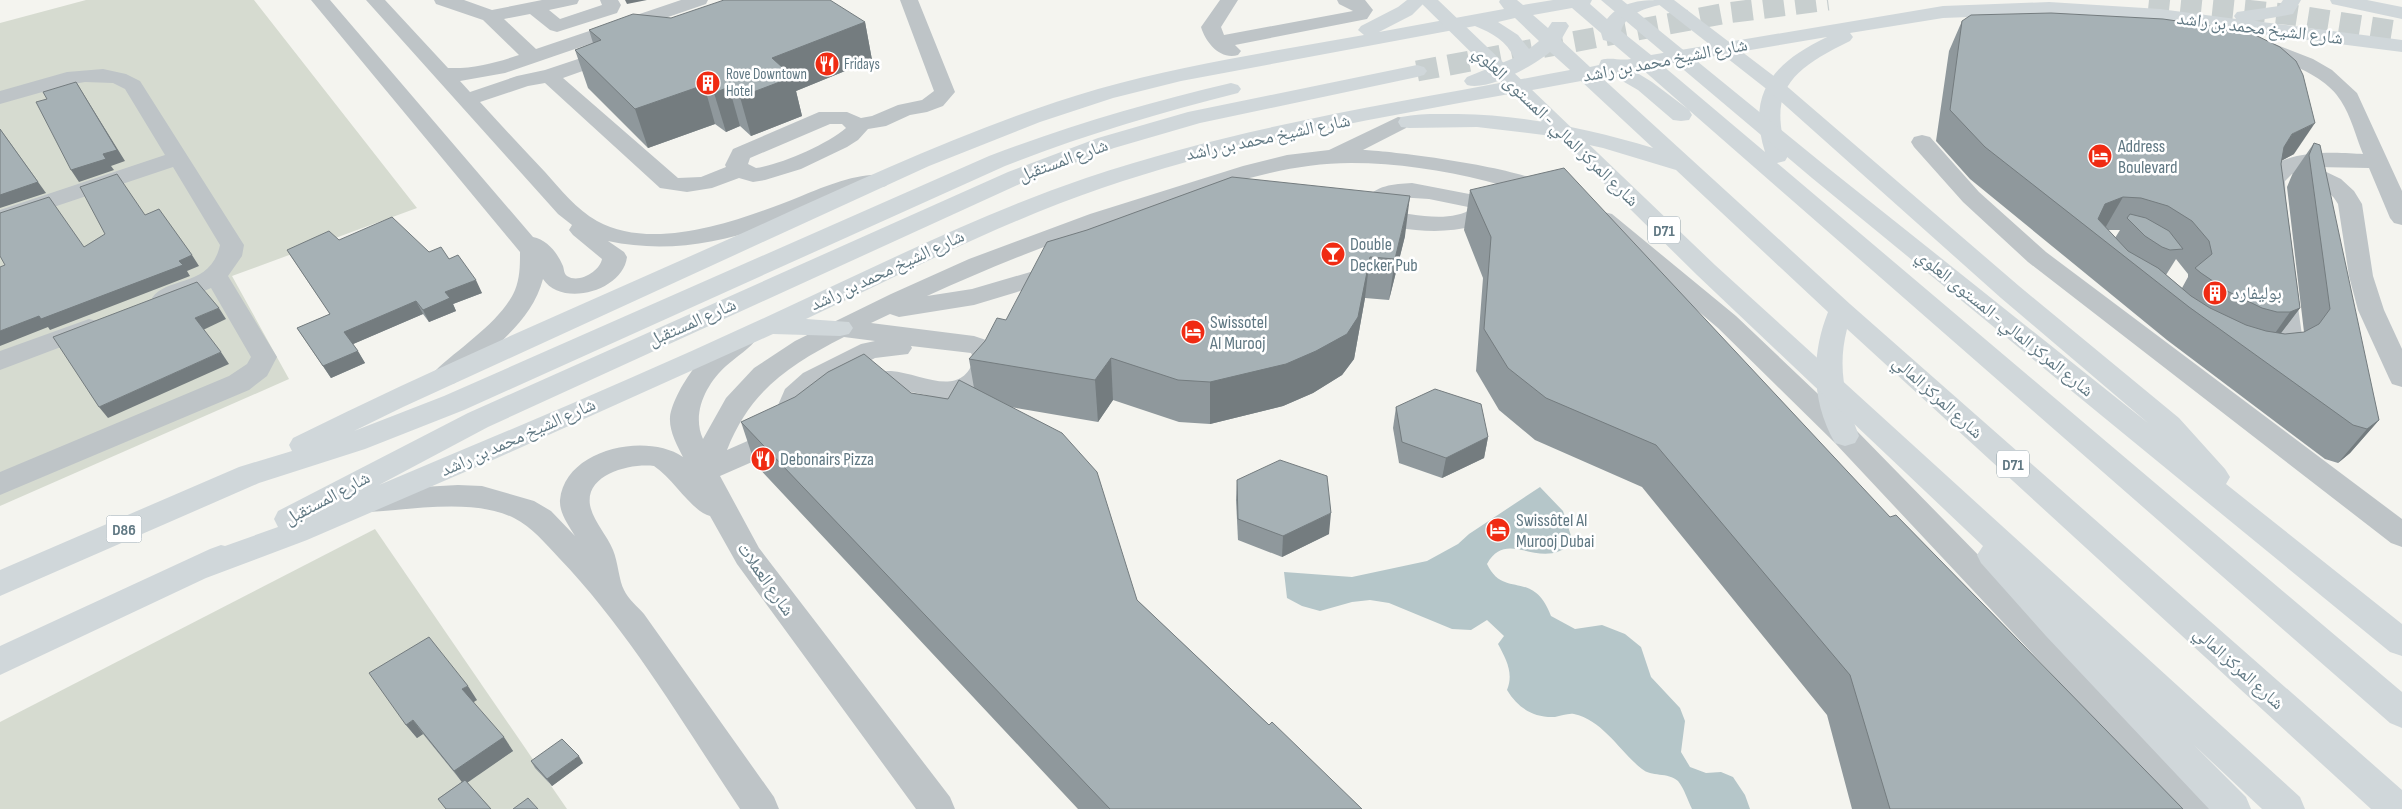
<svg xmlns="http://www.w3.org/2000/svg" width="2402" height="809" viewBox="0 0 2402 809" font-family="'Sofia Sans Condensed','Noto Naskh Arabic',sans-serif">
	<rect width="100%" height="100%" fill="#f4f4ef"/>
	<g fill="#d6dbd0">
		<path d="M86,0H254L417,208L232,276L289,379L0,506V23Z"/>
		<path d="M375,529L567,809H0V722Z"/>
	</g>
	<path fill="#b5c6c9" d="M1540,487L1563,511L1573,542C1540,574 1508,526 1487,564C1504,600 1533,568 1551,616L1575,629L1602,625L1625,634L1641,647L1651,677L1680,708L1685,721L1681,752L1690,767L1706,773L1721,772L1733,777L1745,795L1750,809H1692C1688,801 1684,788 1678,781C1668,772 1651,777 1642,769C1620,752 1603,720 1574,714C1568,713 1561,716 1555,717C1533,718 1518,708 1507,690C1514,673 1506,659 1498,644L1504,636L1487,620L1471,630L1452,629L1389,603L1370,600L1352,602L1320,611L1302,606L1287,598L1284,572L1352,577L1427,561L1458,544L1469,534Z"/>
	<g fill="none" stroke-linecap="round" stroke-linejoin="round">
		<g stroke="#c8cfcf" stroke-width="21" stroke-dasharray="21 11" stroke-linecap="butt">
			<path d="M2149,0L2293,15L2402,32"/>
			<path d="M1417,71L1727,13L1828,0"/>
		</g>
		<g fill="#bec4c7" fill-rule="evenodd">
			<path d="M311,0H330L533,237C547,240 557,252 563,266C564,269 564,274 567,276C579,284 600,271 602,259L573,235L569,230L572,225L558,214L366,0H385L448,68C473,69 495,63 519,55L483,20L436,4L434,0H464L492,10L542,0H579L577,4L549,10L560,19L602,5L600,0H618L621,5L617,13L557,32L550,30L530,14L504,19L536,49L681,0H708L706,4L505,73L460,81L470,92L517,76L545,70L608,49L615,47L622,49L625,53L622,57L563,78L678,178L701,177L726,167L725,165L733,149L819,112H847L861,118L872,116L898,105L922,100L934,91L900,0H918L955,92L943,106L927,112L910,115L886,126L868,129L858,140L847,147L801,169L765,180L753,182L739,178L712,188L687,192L660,188L545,83L528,86L480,102C502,126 523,149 545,172C561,190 576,209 597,221C655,253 743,219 799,197C821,188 863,170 886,176L889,181L886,186C871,190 856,192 841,197C817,205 794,217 770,225C718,244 663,253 608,241L624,252L627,257C623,291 562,308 543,279C531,325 486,352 455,383L445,386L435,383L432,377L435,371C459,348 502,321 515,290C520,278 520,265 520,252ZM830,124H842L846,128C826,145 782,164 756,168L748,164L750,158L757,155Z"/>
			<path d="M1220,0H1238L1221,27L1224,35L1353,11L1339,4L1337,0H1365L1373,10L1367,19L1235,45L1241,51L1238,55C1220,60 1206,43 1201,27Z"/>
			<path d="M2256,37L2313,59L2332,70L2357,93L2402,191V225L2394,223L2390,218L2369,168L2316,167L2341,179L2354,191L2362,204L2373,276L2384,310L2402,349V387L2392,384L2389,378L2358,310L2349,276L2338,204C2329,187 2309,180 2292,174L2285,181L2286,206L2282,211L2274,213L2266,211C2261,204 2261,196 2261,188C2264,147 2335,152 2363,154C2356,137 2351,116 2341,101C2325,73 2277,59 2249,47L2246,43L2249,39Z"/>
			<path d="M103,69L126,74L140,81L244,245L242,256L228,276L277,357L267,376L249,390L0,495V472L229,376L247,364L251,357L211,288L174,304L165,306L156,304L152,298C167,276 211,288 220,245L173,167L0,225V210L165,155L125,89L113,83L85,82L67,85L0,104V91L67,72Z"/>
			<path d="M1398,117L1406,118L1409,123L1406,128L1363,150C1395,151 1544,170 1559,192L1556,197L1548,199C1527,194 1507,186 1486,181C1442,170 1397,163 1351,163C1290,163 1233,182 1175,201C1090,228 1008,259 927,296L972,289L1061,263L1070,266L1073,271L1070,276L974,305L899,317L890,314L871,323L974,336C986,340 1002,344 1001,359C982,424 935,392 891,389C876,388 864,397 849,393L845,386L849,379C863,376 877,370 891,371C921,373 961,400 974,359L971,353L911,346L912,348L908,354L875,358L823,385L807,401L794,429L799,436L795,443L720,476L759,548L950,797L955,809H916L737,564L710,516C691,511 674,479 654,466C631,463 585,474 590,505C593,521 607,535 613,550C618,562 619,581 624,590C628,599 638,607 644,614L774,797L779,809H740C683,724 630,632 559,558C545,543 532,527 514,518C473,498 412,510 368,512L358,509L353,501L358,493L368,490L458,485L482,486L534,501L551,511L575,536C569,526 559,513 560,500C565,449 646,432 683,457C677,445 669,431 670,417C674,387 721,322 754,331L758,337C750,349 737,356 726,366C707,383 691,413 703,439L726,398L754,368L795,341L891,294L969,259L1090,214L1243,166L1287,155L1329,150ZM844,337L875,341L861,344L803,373L785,389L766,433L727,450C750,391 789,365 844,337Z"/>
			<path d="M1922,135L1930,137L1979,192L2046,252L2402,519V547L2391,543L2028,262L1963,202L1914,147L1911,142L1914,137Z"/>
			<path d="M1412,183L1490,198L1511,200L1515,205L1511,210C1507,211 1500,210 1496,212C1489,215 1485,222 1473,226C1438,236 1396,229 1362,220L1358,215L1362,210L1366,209L1364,201C1376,185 1393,184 1412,183ZM1397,197L1429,199L1473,208C1450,224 1411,214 1385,210L1388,203Z"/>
			<path d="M1604,212L1612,214L1736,316L1855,429L2215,797L2220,809H2178L1835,443L1718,328L1596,224L1592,219L1596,214Z"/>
			<path d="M2283,278L2292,280L2295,286L2303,342C2295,359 2277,367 2259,362L2255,356L2259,350L2277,342L2271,286L2274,280Z"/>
			<path d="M89,319L98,321L102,327L98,333L0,370V351Z"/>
		</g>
		<g fill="#d0d7da" fill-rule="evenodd">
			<path d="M1407,0H1427L1412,15L1379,32L1504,9L1499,2L1500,0H1517L1523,5L1553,0H1592L1590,4L1607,19C1622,0 1643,0 1666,0L1664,4C1647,8 1627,12 1621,31L1651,55L1943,6L2049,2L2160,9L2236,19L2234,16L2237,12L2279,6L2283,0H2301L2293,14L2254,21L2402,40V52L2160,21L2049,14L1943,18L1850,33L1853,37L1850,41C1793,69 1766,89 1788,156L1785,161L1777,163L2402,692V728L2390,723L1642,69L1634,71L1652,82L1689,110L1692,115L1689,120L1681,121L1673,120L1638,90L1612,75L1601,77L1850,304L2402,790V809H2371L1847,329C1837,368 1845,399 1859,436L1855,443L1845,446L1835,443C1811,401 1811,355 1828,312L1676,170L1603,148L1544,135L1477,127L1409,128L1401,127L1398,122L1401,117C1420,113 1440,114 1458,114C1525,115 1590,129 1653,148L1581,81C1421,111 1257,135 1102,188C1000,223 904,273 806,319L849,322L853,328L849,334L840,336L773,334L495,459L307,540L206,578L0,675V646L210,549L221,545L225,546L278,527L274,519L278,511L468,413L1008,172L1098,138L1188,112L1417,65L1424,67L1427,71L1424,75L1417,77L1200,123L1114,148L1024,182L488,427L379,485C505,432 630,380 753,323C863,273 972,217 1086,178C1242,125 1408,101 1570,70L1550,52C1533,66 1489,91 1467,85L1464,81L1467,77L1514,58C1507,41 1492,33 1475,26L1181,81L1113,98L1040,122L929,166L403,407L354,431L444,396L989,156C1068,126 1149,102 1231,83L1238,85L1241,89L1238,93C1159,113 1081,136 1005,166L464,410L365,449L259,483L0,596V570L239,467L292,451L289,445L293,438C436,367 583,304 729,239C850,185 971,126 1098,89C1185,64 1276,51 1364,35L1358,30L1361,26L1398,7ZM1572,8L1601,33L1603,40L1611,42L1631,59C1620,61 1611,57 1601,60L1599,65L1590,67L1561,40L1569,26L1566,22H1552L1548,28L1533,15ZM1515,18L1539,41L1529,49L1518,35L1498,22ZM1827,37C1775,62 1746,92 1765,152L1662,65Z"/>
			<path d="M2330,0H2367L2402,7V19L2332,4Z"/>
		</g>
		<g fill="#d0d7da" fill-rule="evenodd">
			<path d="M1418,0H1438L1715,265L2300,797L2305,809H2262L2194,745L2246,797L2251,809H2209L2046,636L1981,563L1977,555L1983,546L1697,275Z"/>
			<path d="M1601,0H1622L1828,168L2148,423L2001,298L1769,91L1653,0H1674L1783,83L2019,286L2179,418L2225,469L2230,477L2226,484L2402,624V656L2390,652L1812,178Z"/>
		</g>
	</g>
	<g fill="#8f989c" fill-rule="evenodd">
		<path d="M1962,21L2294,154L2281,161V164L2300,308L2281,333L2285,334L2304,332L2287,187L2292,175L2314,143L2379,420L2350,453L2338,463L2325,459L2167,340L1970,179L1936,141L1949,51ZM2108,230H2120L2115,238ZM2176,259L2188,274V277L2182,288L2166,275Z"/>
		<path d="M865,22L872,60L796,91L802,116L751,136L740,126L726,132L715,124L648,148L588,88L575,50L593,43L589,30Z"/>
		<path d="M1470,190L1890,517L2183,809H1852L1827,715L1642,487L1535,440L1499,410L1476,371L1483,278L1464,230Z"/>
		<path d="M1405,236L1389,300L1365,298L1354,359L1342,375L1313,393L1283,406L1210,424L1179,422L1113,400L1098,422L1010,407L1137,600L1269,725L1362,809H1078L755,464L741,422L911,393L948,399L974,388L969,359L1006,320Z"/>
		<path d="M339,240L429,252L449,259L482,293L453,304L456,311L429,322L423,314L353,344L365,363L331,378L297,328L330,314L295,262L287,250Z"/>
		<path d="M1396,407L1488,437L1484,458L1442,478L1399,463L1393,428Z"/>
		<path d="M1237,480L1329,534L1282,557L1238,540L1236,500Z"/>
		<path d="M477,700L473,702L513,751L467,782L491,809H446L438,799L462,782L423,734L417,738L406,725Z"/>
		<path d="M531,761L583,763L552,786L535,768Z"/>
	</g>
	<g fill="#747c7f">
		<path d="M625,0H647L627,4Z"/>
		<path d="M865,22L872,60L796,91L802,116L751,136L740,97L772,58Z"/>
		<path d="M76,82L125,161L111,166L114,170L79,182L71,170L103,154Z"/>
		<path d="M704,85L715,124L648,148L635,109Z"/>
		<path d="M729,87L740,126L726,132L714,93Z"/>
		<path d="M2315,123L2294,154L2271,166L2292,134Z"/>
		<path d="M0,129L46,193L0,208Z"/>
		<path d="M1410,196L1405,236L1389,300L1395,259Z"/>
		<path d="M2123,197L2104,230L2090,229L2105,204Z"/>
		<path d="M192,255L199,266L187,271L190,276L50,330L48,327L0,346V331Z"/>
		<path d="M1370,257L1365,298L1354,359L1342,375L1313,393L1283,406L1210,424V382Z"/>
		<path d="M476,280L482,293L453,304L456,311L429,322L423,310L445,292Z"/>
		<path d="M416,301L423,314L351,345L344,332Z"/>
		<path d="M219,308L226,319L203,330L195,318Z"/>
		<path d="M2300,308L2275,341L2266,346L2290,312Z"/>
		<path d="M358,351L365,363L331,378L323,366Z"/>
		<path d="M221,352L229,364L108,418L99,407Z"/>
		<path d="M1111,358L1113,400L1098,422L1095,380Z"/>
		<path d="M2379,420L2350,453L2338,463L2367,429Z"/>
		<path d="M1488,437L1484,458L1442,478L1446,458Z"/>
		<path d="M1331,513L1329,534L1282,557L1283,536Z"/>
		<path d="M468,686L477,700L472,703L462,689Z"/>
		<path d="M413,720L423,734L417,738L406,725Z"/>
		<path d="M504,737L513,751L464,785L454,771Z"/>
		<path d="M579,756L583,763L552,786L547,779Z"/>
	</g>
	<g fill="#a6b1b5" stroke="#747c7f">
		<path d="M724,0H830L865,22L772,58L793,77L740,97L729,87L714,93L704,85L635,109L575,50L601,40L589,30L633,14L671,18Z"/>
		<path d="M2051,13L2163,19L2226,28L2253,34L2280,47L2296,61L2303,75L2315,123L2292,134L2284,147L2281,164L2300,308L2290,312H2277L2262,308L2229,292L2201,273L2195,268L2212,254L2209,241L2192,221L2168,206L2141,198L2123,197L2105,204L2098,219L2128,251L2158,268L2191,296L2210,308L2246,325L2266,331L2285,334L2304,332L2319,324L2330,309L2309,155L2314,143L2320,145L2379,420L2367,429L2353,425L2189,307L1985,147L1950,110L1962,21L1971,15Z"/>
		<path d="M76,82L117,150L103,154L106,159L71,170L36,102L47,99L43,92Z"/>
		<path d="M0,129L38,182L0,195Z"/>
		<path d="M1564,168L1890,517L1896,515L2183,809H1890L1850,675L1656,445L1546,398L1508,368L1484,329L1491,237L1470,190Z"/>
		<path d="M117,174L145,215L159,209L192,255L179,261L183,265L41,319L39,316L0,331V267L5,265L0,256V213L49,197L84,247L105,234L80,187Z"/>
		<path d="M1232,177L1410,196L1395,259L1370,257L1358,317L1347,334L1316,351L1286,364L1210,382L1178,380L1111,358L1095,380L969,359L985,341L997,318L1006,320L1047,242L1087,230Z"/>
		<path d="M2130,214L2146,218L2169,231L2183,249L2170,250L2162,247L2145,236L2127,218Z"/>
		<path d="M392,217L429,252L441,247L449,259L458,255L476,280L445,292L450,298L423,310L416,301L344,332L358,351L323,366L297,328L330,314L287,250L329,231L339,240Z"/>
		<path d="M197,282L219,308L195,318L221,352L99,407L53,337Z"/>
		<path d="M864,354L911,393L948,399L959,380L1062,433L1097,472L1137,600L1269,725L1272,722L1362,809H1110L741,422L795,397L828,372Z"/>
		<path d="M1435,389L1481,404L1488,437L1446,458L1402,442L1396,407Z"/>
		<path d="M1280,460L1327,476L1331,513L1283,536L1238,519L1237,480Z"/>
		<path d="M429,637L468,686L462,689L504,737L454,771L413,720L406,725L369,673Z"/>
		<path d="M562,739L579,756L547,779L531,761Z"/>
		<path d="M465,780L491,809H446L438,799Z"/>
		<path d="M528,798L538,809H513Z"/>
	</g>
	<defs>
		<symbol id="restaurant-disc" viewBox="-11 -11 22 22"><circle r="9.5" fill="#f02b13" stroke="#fff"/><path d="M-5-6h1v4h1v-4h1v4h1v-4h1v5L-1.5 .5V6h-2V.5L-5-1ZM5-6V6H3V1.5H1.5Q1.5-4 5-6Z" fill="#fff"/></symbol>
		<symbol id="building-disc" viewBox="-11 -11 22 22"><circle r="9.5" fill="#f02b13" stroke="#fff"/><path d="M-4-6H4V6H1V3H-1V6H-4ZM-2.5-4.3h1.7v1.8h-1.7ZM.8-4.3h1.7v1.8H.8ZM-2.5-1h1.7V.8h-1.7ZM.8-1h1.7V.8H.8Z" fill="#fff"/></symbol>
		<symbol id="hotel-disc" viewBox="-11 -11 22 22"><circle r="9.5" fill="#f02b13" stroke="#fff"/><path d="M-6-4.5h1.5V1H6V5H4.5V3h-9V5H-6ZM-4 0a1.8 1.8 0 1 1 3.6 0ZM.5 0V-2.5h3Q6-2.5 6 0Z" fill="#fff"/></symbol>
		<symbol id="bar-disc" viewBox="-11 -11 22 22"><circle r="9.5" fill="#f02b13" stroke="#fff"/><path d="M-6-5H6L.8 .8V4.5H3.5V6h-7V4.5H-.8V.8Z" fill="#fff"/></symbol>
	</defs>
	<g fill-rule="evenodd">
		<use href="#restaurant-disc" x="813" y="50" width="28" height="28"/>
		<use href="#building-disc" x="694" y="69" width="28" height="28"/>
		<use href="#hotel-disc" x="2086" y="142" width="28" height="28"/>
		<use href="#bar-disc" x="1319" y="240" width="28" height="28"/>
		<use href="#building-disc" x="2201" y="279" width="28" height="28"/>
		<use href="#hotel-disc" x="1179" y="318" width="28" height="28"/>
		<use href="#restaurant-disc" x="749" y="445" width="28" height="28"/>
		<use href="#hotel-disc" x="1484" y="516" width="28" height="28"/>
	</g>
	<g text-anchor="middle" stroke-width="5" stroke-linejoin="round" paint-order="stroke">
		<g font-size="15" fill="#607883" stroke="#fff" text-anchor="start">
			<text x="844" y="69">Fridays</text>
			<text x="726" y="79">Rove Downtown<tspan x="726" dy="17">Hotel</tspan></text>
		</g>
		<g fill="#fff" stroke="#90a0a8" stroke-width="1">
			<rect x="1648" y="216.5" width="32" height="27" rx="4"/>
			<rect x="1997" y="450.5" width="32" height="27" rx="4"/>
			<rect x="106.5" y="515.5" width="35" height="27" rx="4"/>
		</g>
		<g font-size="16" font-weight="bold" fill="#607883">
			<text x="1664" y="236">D71</text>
			<text x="2013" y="470">D71</text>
			<text x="124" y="535">D86</text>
		</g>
		<g font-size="18" fill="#607883" stroke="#fff">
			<text transform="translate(2260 28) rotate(7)" y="6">شارع الشيخ محمد بن راشد</text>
			<text transform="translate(1665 60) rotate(-11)" y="6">شارع الشيخ محمد بن راشد</text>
			<text transform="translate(1556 126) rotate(44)" y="6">شارع المركز المالي - المستوى العلوي</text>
			<text transform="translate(1268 137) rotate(-12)" y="6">شارع الشيخ محمد بن راشد</text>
			<text transform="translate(1063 160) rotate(-20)" y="6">شارع المستقبل</text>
			<text transform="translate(887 270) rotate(-25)" y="6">شارع الشيخ محمد بن راشد</text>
			<text transform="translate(692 322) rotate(-24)" y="6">شارع المستقبل</text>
			<text transform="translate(2005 323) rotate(39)" y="6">شارع المركز المالي - المستوى العلوي</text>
			<text transform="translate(1938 397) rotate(42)" y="6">شارع المركز المالي</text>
			<text transform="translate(518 437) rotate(-24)" y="6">شارع الشيخ محمد بن راشد</text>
			<text transform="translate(327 498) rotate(-28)" y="6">شارع المستقبل</text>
			<text transform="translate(766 579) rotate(55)" y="6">شارع العملات</text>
			<text transform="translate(2239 668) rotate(42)" y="6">شارع المركز المالي</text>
		</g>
		<g font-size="18" fill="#607883" stroke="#fff" text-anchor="start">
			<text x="2118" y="152">Address<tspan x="2118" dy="21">Boulevard</tspan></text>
			<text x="1350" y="250">Double<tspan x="1350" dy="21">Decker Pub</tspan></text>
			<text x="2232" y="299">بوليفارد</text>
			<text x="1210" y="328">Swissotel<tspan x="1210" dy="21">Al Murooj</tspan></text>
			<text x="780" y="465">Debonairs Pizza</text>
			<text x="1516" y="526">Swissôtel Al<tspan x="1516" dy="21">Murooj Dubai</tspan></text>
		</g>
	</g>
</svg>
